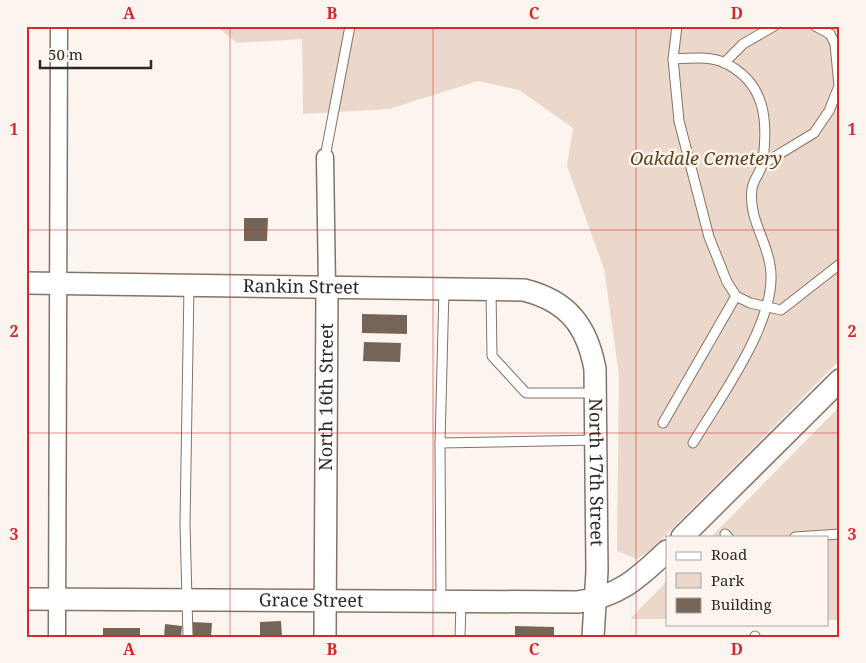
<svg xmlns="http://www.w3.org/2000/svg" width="866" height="663" viewBox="0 0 866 663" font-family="'Noto Serif',serif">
	<rect width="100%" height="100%" fill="#fcf5ef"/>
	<g fill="#ebd8ca">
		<path d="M216,26H840V360L652,549L637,559L617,551L619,375L604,269L567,166L573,128L519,90L478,81L389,109L303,114L302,39L237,43Z"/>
		<path d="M840,406V620H827V537H711Z"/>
		<path d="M667,581V619H630Z"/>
	</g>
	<g fill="#746558">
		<path d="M244,218H268L267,241H244Z"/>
		<path d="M362,314L407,315V334L362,333Z"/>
		<path d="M364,342L401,343L400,362L363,361Z"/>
		<path d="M281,621L282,637H260V622Z"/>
		<path d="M191,622L212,623L211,637H190Z"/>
		<path d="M165,624L182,626L181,637H164Z"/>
		<path d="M515,626L554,627V637H515Z"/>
		<rect x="103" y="628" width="37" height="9"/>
	</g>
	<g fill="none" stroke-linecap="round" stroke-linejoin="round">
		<defs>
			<g id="service">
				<path d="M677,26L673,59L679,121L709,237L727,282L736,296L750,303L781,310L840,264"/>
				<path d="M673,59C689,58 711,56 725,63C766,83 768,121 763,161C762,171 753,179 752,189C748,217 766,239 770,265C780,318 719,399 693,443"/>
				<path d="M724,63L743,44L774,26"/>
				<path d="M325,157L350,26"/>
				<path d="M763,164L814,133L829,111L839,86L835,44L830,34L815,26"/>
				<path d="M491,290L492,356L526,393H596"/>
				<path d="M663,423L736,296"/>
				<path d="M440,443L596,440"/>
				<path d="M725,534L728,537"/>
				<path d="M795,537L840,534"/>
				<path d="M441,602L440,443L444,289"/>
				<path d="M755,636V637"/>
				<path d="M188,637L185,524L189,286"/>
				<path d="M460,637L461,603"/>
			</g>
			<g id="minor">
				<path d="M325,157L327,288"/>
				<path d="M57,637L59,26"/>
			</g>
			<g id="tertiary">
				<path id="s1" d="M26,283L524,290C568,301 587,326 595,369L597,571L593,637"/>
				<path d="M682,537L840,380"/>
				<path id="s2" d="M26,599L578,602C619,597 638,578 667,551"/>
				<path id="s3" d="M325,637L327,288"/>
			</g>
		</defs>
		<use href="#service" stroke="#847467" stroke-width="11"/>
		<use href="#minor" stroke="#847467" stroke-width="19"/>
		<use href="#tertiary" stroke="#847467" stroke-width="24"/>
		<use href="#service" stroke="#fff" stroke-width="9"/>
		<use href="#minor" stroke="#fff" stroke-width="16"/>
		<use href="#tertiary" stroke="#fff" stroke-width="21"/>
	</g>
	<path fill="none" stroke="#d62828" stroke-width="1" stroke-opacity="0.55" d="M230,26V637M433,26V637M636,26V637M26,230H840M26,433H840"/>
	<g text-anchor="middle" stroke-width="5" stroke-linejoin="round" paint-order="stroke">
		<g font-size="18" font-style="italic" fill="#653e19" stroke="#fcf5ef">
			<text x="706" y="165">Oakdale Cemetery</text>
		</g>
		<g font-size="18" fill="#2f2924" stroke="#fcf5ef">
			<text dy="6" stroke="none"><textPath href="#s1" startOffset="275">Rankin Street</textPath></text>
			<text dy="6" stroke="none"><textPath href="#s3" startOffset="240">North 16th Street</textPath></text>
			<text dy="6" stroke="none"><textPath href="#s1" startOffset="715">North 17th Street</textPath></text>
			<text dy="6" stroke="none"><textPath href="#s2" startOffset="285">Grace Street</textPath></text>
		</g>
	</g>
	<rect width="866" height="663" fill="none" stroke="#fcf5ef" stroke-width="55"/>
	<rect x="666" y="536" width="162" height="90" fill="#fcf5ef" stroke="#aaa39e"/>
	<rect x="676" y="552" width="25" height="8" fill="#ffffff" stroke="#aaa39e"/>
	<text x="711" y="560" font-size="15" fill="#2f2924">Road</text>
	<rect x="676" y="573" width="25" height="15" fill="#ebd8ca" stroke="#aaa39e"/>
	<text x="711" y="586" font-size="15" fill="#2f2924">Park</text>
	<rect x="676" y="598" width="25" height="15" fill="#746558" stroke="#aaa39e"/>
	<text x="711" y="610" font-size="15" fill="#2f2924">Building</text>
	<path d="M40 60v8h111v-8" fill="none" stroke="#2f2924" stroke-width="2.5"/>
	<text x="48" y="60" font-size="15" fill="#2f2924" stroke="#fcf5ef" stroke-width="4" paint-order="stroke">50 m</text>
	<rect x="28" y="28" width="810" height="608" fill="none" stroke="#d62828" stroke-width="2"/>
	<g font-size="16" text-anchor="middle" font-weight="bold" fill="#d62828">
		<text x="129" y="19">A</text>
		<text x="332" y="19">B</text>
		<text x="534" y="19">C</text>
		<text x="737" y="19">D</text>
		<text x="14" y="135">1</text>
		<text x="852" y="135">1</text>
		<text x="14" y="337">2</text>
		<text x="852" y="337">2</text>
		<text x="14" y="540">3</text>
		<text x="852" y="540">3</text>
		<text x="129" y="655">A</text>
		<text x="332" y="655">B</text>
		<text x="534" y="655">C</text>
		<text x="737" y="655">D</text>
	</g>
</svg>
